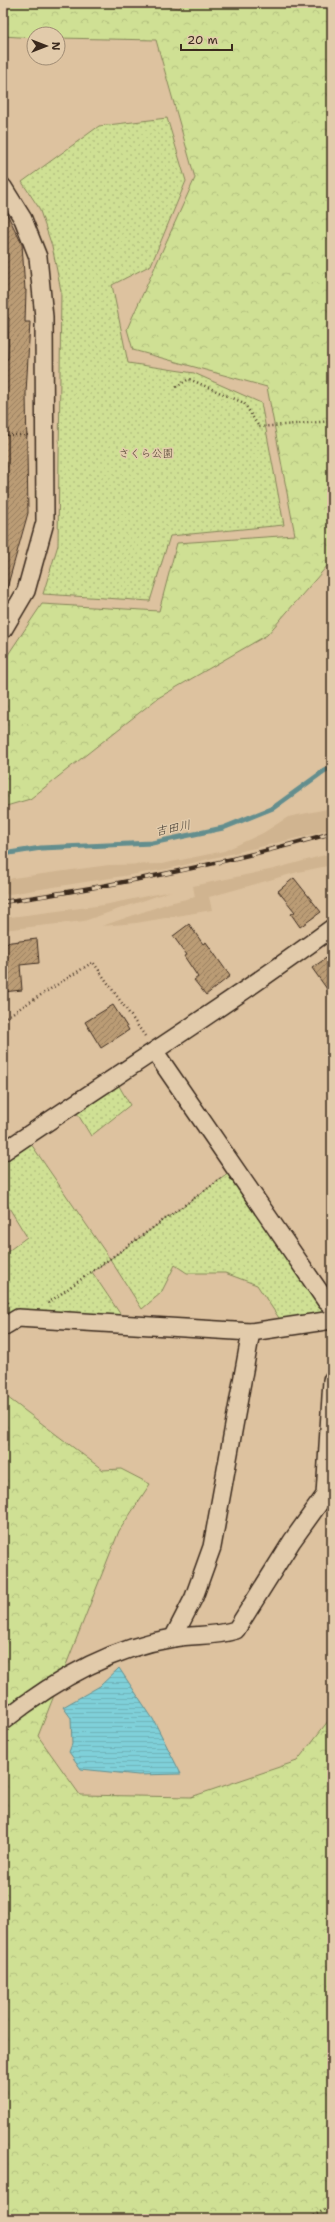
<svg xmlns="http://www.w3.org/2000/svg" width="335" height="2222" viewBox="0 0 335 2222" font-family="'Shantell Sans','Klee One',sans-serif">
	<defs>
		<pattern id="forest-crowns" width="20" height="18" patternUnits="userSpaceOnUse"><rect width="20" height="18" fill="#cfe094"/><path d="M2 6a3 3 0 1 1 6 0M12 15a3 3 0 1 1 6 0" fill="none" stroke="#b3c07f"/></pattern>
		<pattern id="park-dots" width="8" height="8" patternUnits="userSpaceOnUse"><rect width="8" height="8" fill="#cfe094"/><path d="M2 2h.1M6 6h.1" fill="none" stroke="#b3c07f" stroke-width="1.8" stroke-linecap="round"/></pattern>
		<pattern id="water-rules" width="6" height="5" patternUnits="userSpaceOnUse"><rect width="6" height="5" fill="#7fd0d9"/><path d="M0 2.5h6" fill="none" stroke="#6fb3ba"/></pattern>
		<pattern id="building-hatch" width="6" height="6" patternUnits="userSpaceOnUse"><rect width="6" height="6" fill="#bb9c75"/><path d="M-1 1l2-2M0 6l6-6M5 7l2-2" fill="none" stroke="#997f5f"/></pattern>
	</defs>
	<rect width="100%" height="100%" fill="#ddc29f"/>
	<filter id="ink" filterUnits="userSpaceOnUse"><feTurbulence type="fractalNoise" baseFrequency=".025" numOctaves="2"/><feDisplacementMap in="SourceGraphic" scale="8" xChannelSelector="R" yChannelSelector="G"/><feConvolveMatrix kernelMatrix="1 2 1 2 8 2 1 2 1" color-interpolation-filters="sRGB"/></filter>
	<g filter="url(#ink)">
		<g fill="#d0b490">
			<path d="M332,808V828L314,834L167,869L3,895V882L13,878L109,865L162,864L224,851L263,833L288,817Z"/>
			<path d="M332,853V865L298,872L209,897L212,910L136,923L102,926L169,903L195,897L193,886L274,869Z"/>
			<path d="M171,891L84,921L3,930V918L104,905Z"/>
		</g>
		<g fill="url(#forest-crowns)" stroke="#858559">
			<path d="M3,3H143L179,8L184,3H332V557L328,565L267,635L158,698L30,799L3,807V662L42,604L159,611L177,543L295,535L267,387L133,350L127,329L195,178L156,40L58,38V34H34V38L3,36Z"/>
			<path d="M3,1394L103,1470L121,1469L150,1484L119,1531L38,1736L80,1795L191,1797L297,1761L332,1716V2219H3Z"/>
		</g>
		<g fill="url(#park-dots)" stroke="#858559">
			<path d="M167,118L186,181L151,265L112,285L128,363L194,373L261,403L284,525L170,536L150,601L43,594L58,545L61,291L52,246L39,208L22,182L99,126Z"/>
			<path d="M119,1086L130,1105L91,1136L77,1113Z"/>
			<path d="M31,1144L110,1259L236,1168L332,1320L285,1327L257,1285L225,1273H187L175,1265L161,1293L142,1309L110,1259L92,1272L127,1324L3,1327V1255L27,1237L3,1198V1163Z"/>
		</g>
		<path fill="url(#water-rules)" stroke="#648e8e" d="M119,1668L153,1719L181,1774L138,1775L81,1769L69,1752L72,1744L71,1718L63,1707L100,1686Z"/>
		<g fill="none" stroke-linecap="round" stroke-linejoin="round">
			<path stroke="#648e8e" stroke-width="5" d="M3,854L41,848L152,843L223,828L273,808L324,771L332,767"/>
		</g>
		<g fill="url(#building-hatch)" stroke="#3b2a1e">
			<path d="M3,206L22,244L25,290H26L25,322H30L26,393L28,513L7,588H3V359H8L9,318L3,317Z"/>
			<path d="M294,878L321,912L300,927L291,914L295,912L278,891Z"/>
			<path d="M189,924L203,944L206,942L230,976L206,995L194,980L198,977L184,956L187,955L173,936Z"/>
			<path d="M37,939L39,963L20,965L22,990L3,992V943Z"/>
			<path d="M332,954V996L312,968Z"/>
			<path d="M113,1005L129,1030L101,1048L85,1022Z"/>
		</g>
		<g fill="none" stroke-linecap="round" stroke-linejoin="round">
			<defs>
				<g id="minor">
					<path d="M3,187L23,219L38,257L44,317L45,522L26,591L3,630"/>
					<path d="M155,1052L326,1301L332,1306"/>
					<path d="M3,1152C113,1077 225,1007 332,928"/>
					<path d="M3,1327L18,1318L251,1332L332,1320"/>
					<path d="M173,1638L194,1597L212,1547L251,1332"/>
					<path d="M3,1721C52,1682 110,1648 173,1638C196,1634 213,1637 236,1630L292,1541L325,1495L332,1380"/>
				</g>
			</defs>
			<use href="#minor" stroke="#3b2a1e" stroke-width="20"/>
			<g stroke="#3b2a1e" stroke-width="2.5" stroke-dasharray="1 3" stroke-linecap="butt">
				<path d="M176,387L189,379L244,403L259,427L332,421"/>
				<path d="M3,435H28"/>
				<path d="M3,1019L93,962L145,1036"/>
				<path d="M3,1296L10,1305"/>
				<path d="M48,1303L221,1179"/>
				<path d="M311,2219L313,2216L332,2206"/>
			</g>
			<use href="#minor" stroke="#e2cbab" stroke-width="17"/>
			<defs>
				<path id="rail" d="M3,902C114,886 224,864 332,833"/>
			</defs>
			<use href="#rail" stroke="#3b2a1e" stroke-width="4.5"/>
			<use href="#rail" stroke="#e2cbab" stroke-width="3" stroke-dasharray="9" stroke-linecap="butt"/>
		</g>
	</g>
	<g text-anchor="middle" stroke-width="3" stroke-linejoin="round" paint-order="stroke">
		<g font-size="11" fill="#4a3c2a" stroke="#e2cbab">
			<text x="146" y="457">さくら公園</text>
		</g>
		<g font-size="12" font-style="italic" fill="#423b31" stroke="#e2cbab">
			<text transform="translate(173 828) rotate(-12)" y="4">吉田川</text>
		</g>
	</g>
	<rect width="335" height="2222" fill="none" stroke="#e2cbab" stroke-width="16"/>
	<rect x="8" y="8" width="319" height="2206" fill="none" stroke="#3b2a1e" stroke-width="1.5" filter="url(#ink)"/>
	<g transform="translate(46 46) rotate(90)"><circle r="19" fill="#e2cbab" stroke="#9f8b73"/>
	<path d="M0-3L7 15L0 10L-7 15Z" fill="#3b2a1e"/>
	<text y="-6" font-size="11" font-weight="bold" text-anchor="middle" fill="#3b2a1e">N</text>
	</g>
	<path d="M181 44v6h51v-6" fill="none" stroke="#3b2a1e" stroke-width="2"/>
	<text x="187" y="44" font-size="12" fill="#3b2a1e" stroke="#e2cbab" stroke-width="3" paint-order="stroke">20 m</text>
</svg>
